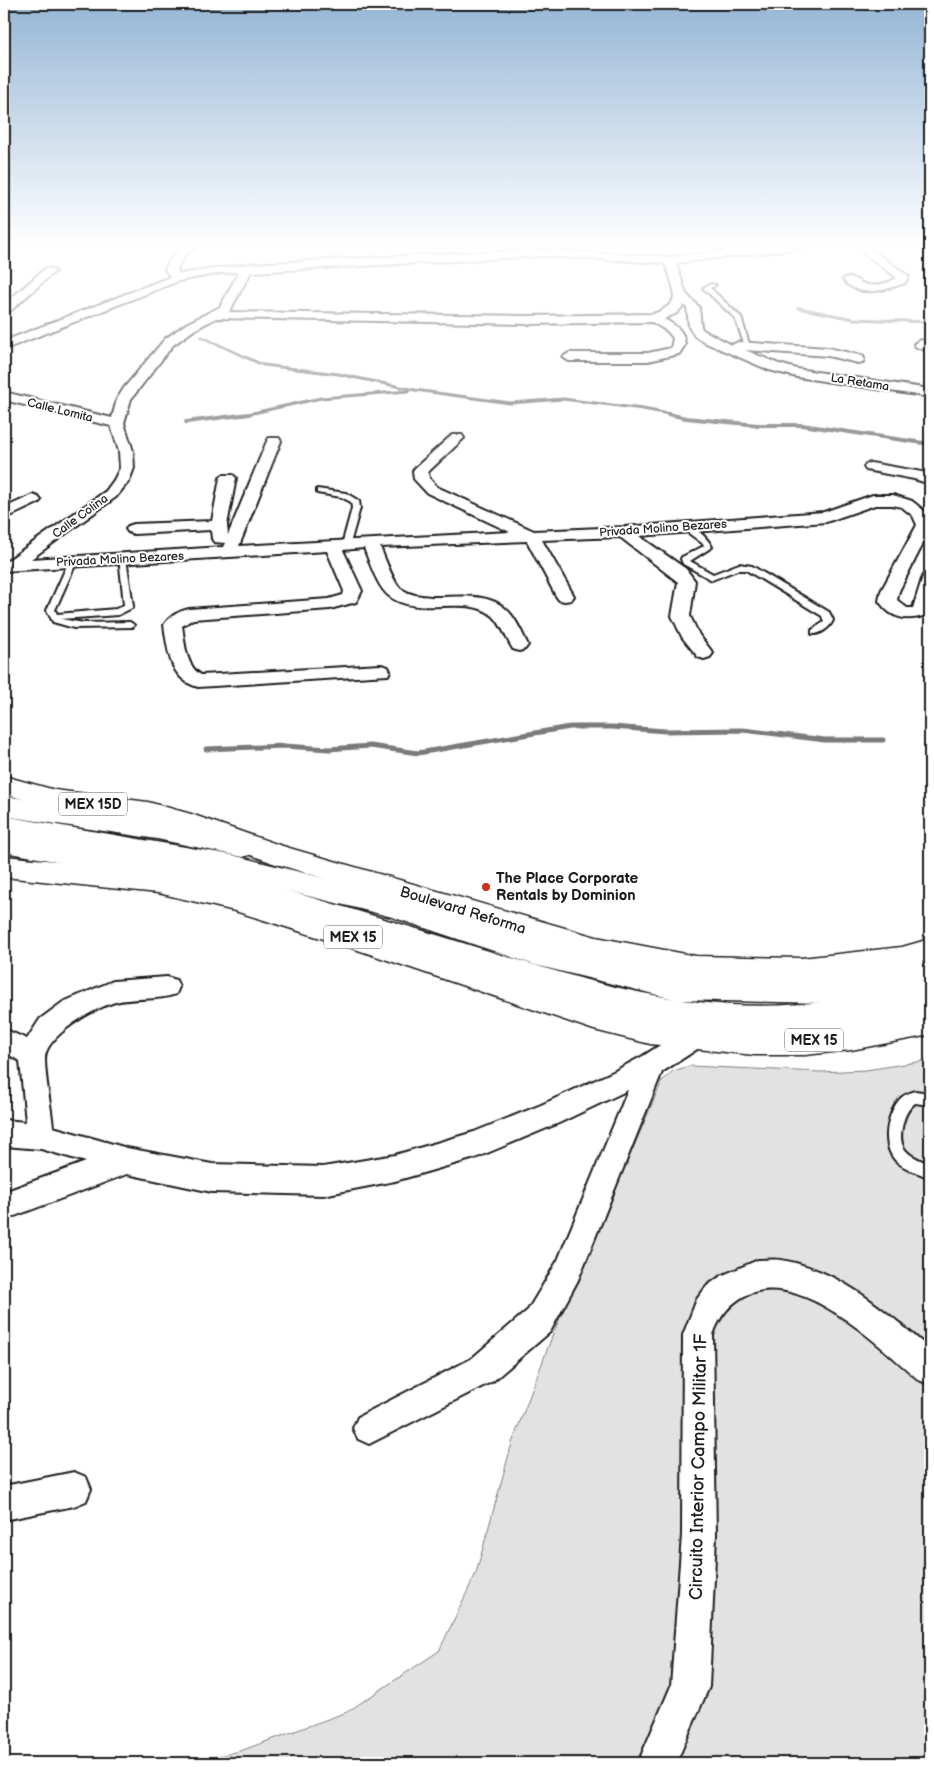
<svg xmlns="http://www.w3.org/2000/svg" width="934" height="1767" viewBox="0 0 934 1767" font-family="'Balsamiq Sans',sans-serif">
	<rect width="100%" height="100%" fill="#fff"/>
	<filter id="ink" filterUnits="userSpaceOnUse"><feTurbulence type="fractalNoise" baseFrequency=".02" numOctaves="2"/><feDisplacementMap in="SourceGraphic" scale="10" xChannelSelector="R" yChannelSelector="G"/><feConvolveMatrix kernelMatrix="1 2 1 2 8 2 1 2 1" color-interpolation-filters="sRGB"/></filter>
	<g filter="url(#ink)">
		<path fill="#e2e2e2" stroke="#7f7f7f" d="M930,1060V1763H194L243,1750L347,1712L439,1651L476,1573L512,1443L553,1334L662,1081L673,1071L690,1066L820,1072L866,1070Z"/>
		<g fill="none" stroke-linecap="round" stroke-linejoin="round">
			<g stroke="#7a7a7a" stroke-width="3">
				<path d="M798,308L854,319L930,322"/>
				<path d="M202,337L263,365L338,374L415,390L510,403L563,399L643,409L674,415"/>
				<path d="M244,415L321,398L409,391"/>
			</g>
			<g stroke="#7a7a7a" stroke-width="4">
				<path d="M668,414L686,418L758,425H802L930,444"/>
				<path d="M186,422L249,414"/>
			</g>
			<path stroke="#7a7a7a" stroke-width="5" d="M206,749L284,746L329,749L370,746L418,753L570,727H612L665,731L743,730L825,740H883"/>
			<defs>
				<g id="service">
					<path d="M711,284L716,285L710,288L741,317L750,347L745,346L735,318L703,288Z"/>
					<path d="M317,489L346,493L359,501L360,508L349,547L342,545L352,508L351,502L341,497L317,493Z"/>
					<path d="M683,525C693,524 708,538 712,547L690,561L713,574L739,564L752,566L829,612L833,620C831,627 820,635 812,634V630L824,622L822,616L746,570H737L712,580L683,564L681,559L682,557L704,546L702,543L683,529Z"/>
					<path d="M119,556H122L126,558L133,606L132,608L118,615L61,619L84,623L130,622L134,625L133,627L74,628L53,622L47,610L69,561L73,559L77,561L55,610L57,614L116,609L124,605Z"/>
					<path d="M915,1091L930,1093V1105L915,1103C908,1109 905,1115 903,1123C896,1150 908,1155 930,1164V1178C919,1173 904,1169 895,1160C881,1144 887,1112 901,1098C905,1094 910,1093 915,1091Z"/>
				</g>
				<g id="minor">
					<path d="M187,244H201L185,255L177,269L179,274L248,264L463,253L543,250L670,257L784,244H816L811,247L676,263L686,294L699,307L701,327L703,330L732,345L738,342L828,348L863,356L864,359L863,362L858,363L828,356L745,350L779,364L797,369L930,389V397L797,377L769,370L706,343L695,336L689,327L687,308L684,305L677,313L664,319C675,325 685,331 685,345L679,354L648,361H569L563,357L569,353H648L671,348L673,338L667,331L652,322L526,324L216,318L194,330L173,345L131,399L124,423L133,451L134,468L129,481L116,497L31,559L223,547L225,543L214,542L212,539L211,530L134,534L128,532L126,529L128,526L134,524L212,521L220,478L223,475H233L236,478L227,525L228,535L267,441L269,438H279L281,441L239,546L510,532L427,493L414,479L413,471L415,468L452,435H462L464,438L428,472L429,478L437,487L534,531L624,527L824,512L873,495H893L912,501L928,514L930,519V530L899,591L897,600L907,608H913L922,579L924,575L930,574V611L927,615C907,621 892,620 879,601L881,591L917,525L913,516L902,507L892,505H875L826,522L639,536L686,569L695,581L690,616L699,635L713,653L710,657L704,659L698,657L682,637L672,616L678,582L620,537L542,540L574,596L571,600L565,601L559,600L556,596L527,541L380,547C385,558 393,582 401,589C410,595 420,596 431,597C455,598 486,591 506,609C516,618 522,633 528,645L525,649L519,651L513,649C506,639 502,624 493,616C467,593 419,619 389,596C377,586 370,563 364,548L343,550L362,591L356,602L330,609L193,619L182,626C185,643 185,665 201,675L381,665L388,667L390,671L388,675L198,687C169,679 168,650 164,625C170,616 179,611 189,609L329,599L343,595L344,591L327,551L4,571V561H7L106,491L114,480L120,468L119,451L111,426L4,400V392L112,418L117,399L124,388L165,339L186,324L220,307L239,272L221,273L179,281L8,348L4,349V341L170,277L165,269C171,258 176,250 187,244ZM543,256L665,263C673,289 686,302 653,314L526,316L229,312L251,272Z"/>
					<path d="M852,244H864L907,275L909,277L905,283C884,290 860,299 843,280L845,278C854,275 859,284 868,285C877,287 890,282 897,278Z"/>
					<path d="M49,268L55,271L53,273L8,313L4,314V304L45,269Z"/>
					<path d="M920,340L930,343V351L916,347L914,344Z"/>
					<path d="M871,463L922,472L930,475V484L914,479L866,470L864,467L866,464Z"/>
					<path d="M33,495L38,497L41,500L38,503L4,519V508Z"/>
					<path d="M167,977L176,980L179,987L176,994C156,1001 134,997 115,1002C95,1008 46,1035 45,1058C45,1080 51,1105 53,1127L127,1148L212,1164L323,1167L395,1155L474,1132L541,1105L613,1072L643,1056L687,1028L696,1025L705,1028L709,1036L705,1044L662,1072L578,1280L550,1332L493,1381L369,1444L358,1439L353,1428L358,1417L471,1359L528,1310L558,1260L628,1090L559,1123L475,1158L395,1181L323,1195L212,1192L127,1174L4,1220V1192L86,1162L41,1149L4,1146V1120L26,1122L20,1061L4,1052V1029L27,1039L40,1019L63,1002L113,981Z"/>
					<path d="M758,1260C766,1260 774,1259 781,1260C839,1269 888,1313 930,1349V1385L919,1380C880,1347 802,1268 746,1295C729,1304 719,1317 713,1335L716,1535L709,1687L676,1763H638L671,1686L682,1535L683,1335L697,1299L707,1286L721,1276Z"/>
					<path d="M74,1472L86,1477L91,1489L86,1501L74,1506L4,1520V1486Z"/>
				</g>
				<path id="secondary" d="M4,832L72,844L139,850L178,858C269,885 360,911 450,939C542,967 633,999 730,1005C797,1009 864,998 930,983V1009C865,1025 797,1036 730,1031C632,1025 539,991 446,962C357,933 268,906 178,880L139,870L72,864L4,852Z"/>
				<g id="primary">
					<path d="M4,796L157,819L243,837L252,840L256,847L252,854L243,857L157,839L4,816Z"/>
					<path d="M4,816L232,855L392,895L535,941L678,974L825,977L906,969L930,962V987L906,995L825,1003L678,1000L535,965L392,917L232,877L4,836Z"/>
				</g>
				<g id="trunk">
					<path d="M279,845L596,937L696,956L801,958L902,947L930,939V963L902,971L801,982L696,980L596,961L270,862L266,855L270,848Z"/>
					<path d="M4,856L158,871L235,889L349,923L594,1004L650,1016L754,1027H805L851,1022L930,1009V1035L851,1050L805,1055H754L650,1044L594,1030L349,947L235,911L158,893L4,877Z"/>
				</g>
				<path id="motorway" d="M4,776L55,790L148,802L191,814L288,848L292,855L288,862L279,865L177,829L148,822L55,808L4,794Z"/>
			</defs>
			<use href="#service" stroke="#1c1c1c" stroke-width="4"/>
			<use href="#minor" stroke="#1c1c1c" stroke-width="4"/>
			<use href="#secondary" stroke="#1c1c1c" stroke-width="3"/>
			<use href="#primary" stroke="#1c1c1c" stroke-width="3"/>
			<use href="#trunk" stroke="#1c1c1c" stroke-width="3"/>
			<use href="#motorway" stroke="#1c1c1c" stroke-width="3"/>
			<use href="#service" fill="#fff" fill-rule="evenodd"/>
			<use href="#minor" fill="#fff" fill-rule="evenodd"/>
			<use href="#secondary" fill="#fff" fill-rule="evenodd"/>
			<use href="#primary" fill="#fff" fill-rule="evenodd"/>
			<use href="#trunk" fill="#fff" fill-rule="evenodd"/>
			<use href="#motorway" fill="#fff" fill-rule="evenodd"/>
		</g>
	</g>
	<linearGradient id="sky" x2="0" y2="1"><stop stop-color="#95b6d5"/><stop offset="0.5" stop-color="#fff"/><stop offset="1" stop-color="#fff" stop-opacity="0"/></linearGradient>
	<rect width="934" height="491" fill="url(#sky)"/>
	<circle fill="#c8321e" stroke="#fff" stroke-width="2" cx="486" cy="887" r="5"/>
	<g text-anchor="middle" stroke-width="4" stroke-linejoin="round" paint-order="stroke">
		<g font-size="12" fill="#1c1c1c" stroke="#fff">
			<text transform="translate(860 382) rotate(9)" y="4">La Retama</text>
			<text transform="translate(60 410) rotate(14)" y="4">Calle Lomita</text>
			<text transform="translate(80 516) rotate(-36)" y="4">Calle Colina</text>
			<text transform="translate(663 528) rotate(-4)" y="4">Privada Molino Bezares</text>
			<text transform="translate(120 559) rotate(-3)" y="4">Privada Molino Bezares</text>
		</g>
		<g fill="#fff" stroke="#606060" stroke-width="1">
			<rect x="59" y="792.5" width="68" height="23" rx="4"/>
			<rect x="324" y="925.5" width="58" height="23" rx="4"/>
			<rect x="785" y="1028.5" width="58" height="23" rx="4"/>
		</g>
		<g font-size="14" font-weight="bold" fill="#1c1c1c">
			<text x="93" y="809">MEX 15D</text>
			<text x="353" y="942">MEX 15</text>
			<text x="814" y="1045">MEX 15</text>
		</g>
		<g font-size="15" font-weight="bold" fill="#1c1c1c" stroke="#fff" text-anchor="start">
			<text x="496" y="883">The Place Corporate<tspan x="496" dy="17">Rentals by Dominion</tspan></text>
		</g>
		<g font-size="15" fill="#1c1c1c" stroke="#fff">
			<text transform="translate(463 910) rotate(17)" y="5">Boulevard Reforma</text>
		</g>
		<g font-size="18" fill="#1c1c1c" stroke="#fff">
			<text transform="translate(698 1467) rotate(-89)" y="6">Circuito Interior Campo Militar 1F</text>
		</g>
	</g>
	<rect width="934" height="1767" fill="none" stroke="#fff" stroke-width="20"/>
	<rect x="10" y="10" width="914" height="1747" fill="none" stroke="#1c1c1c" stroke-width="2" filter="url(#ink)"/>
</svg>
